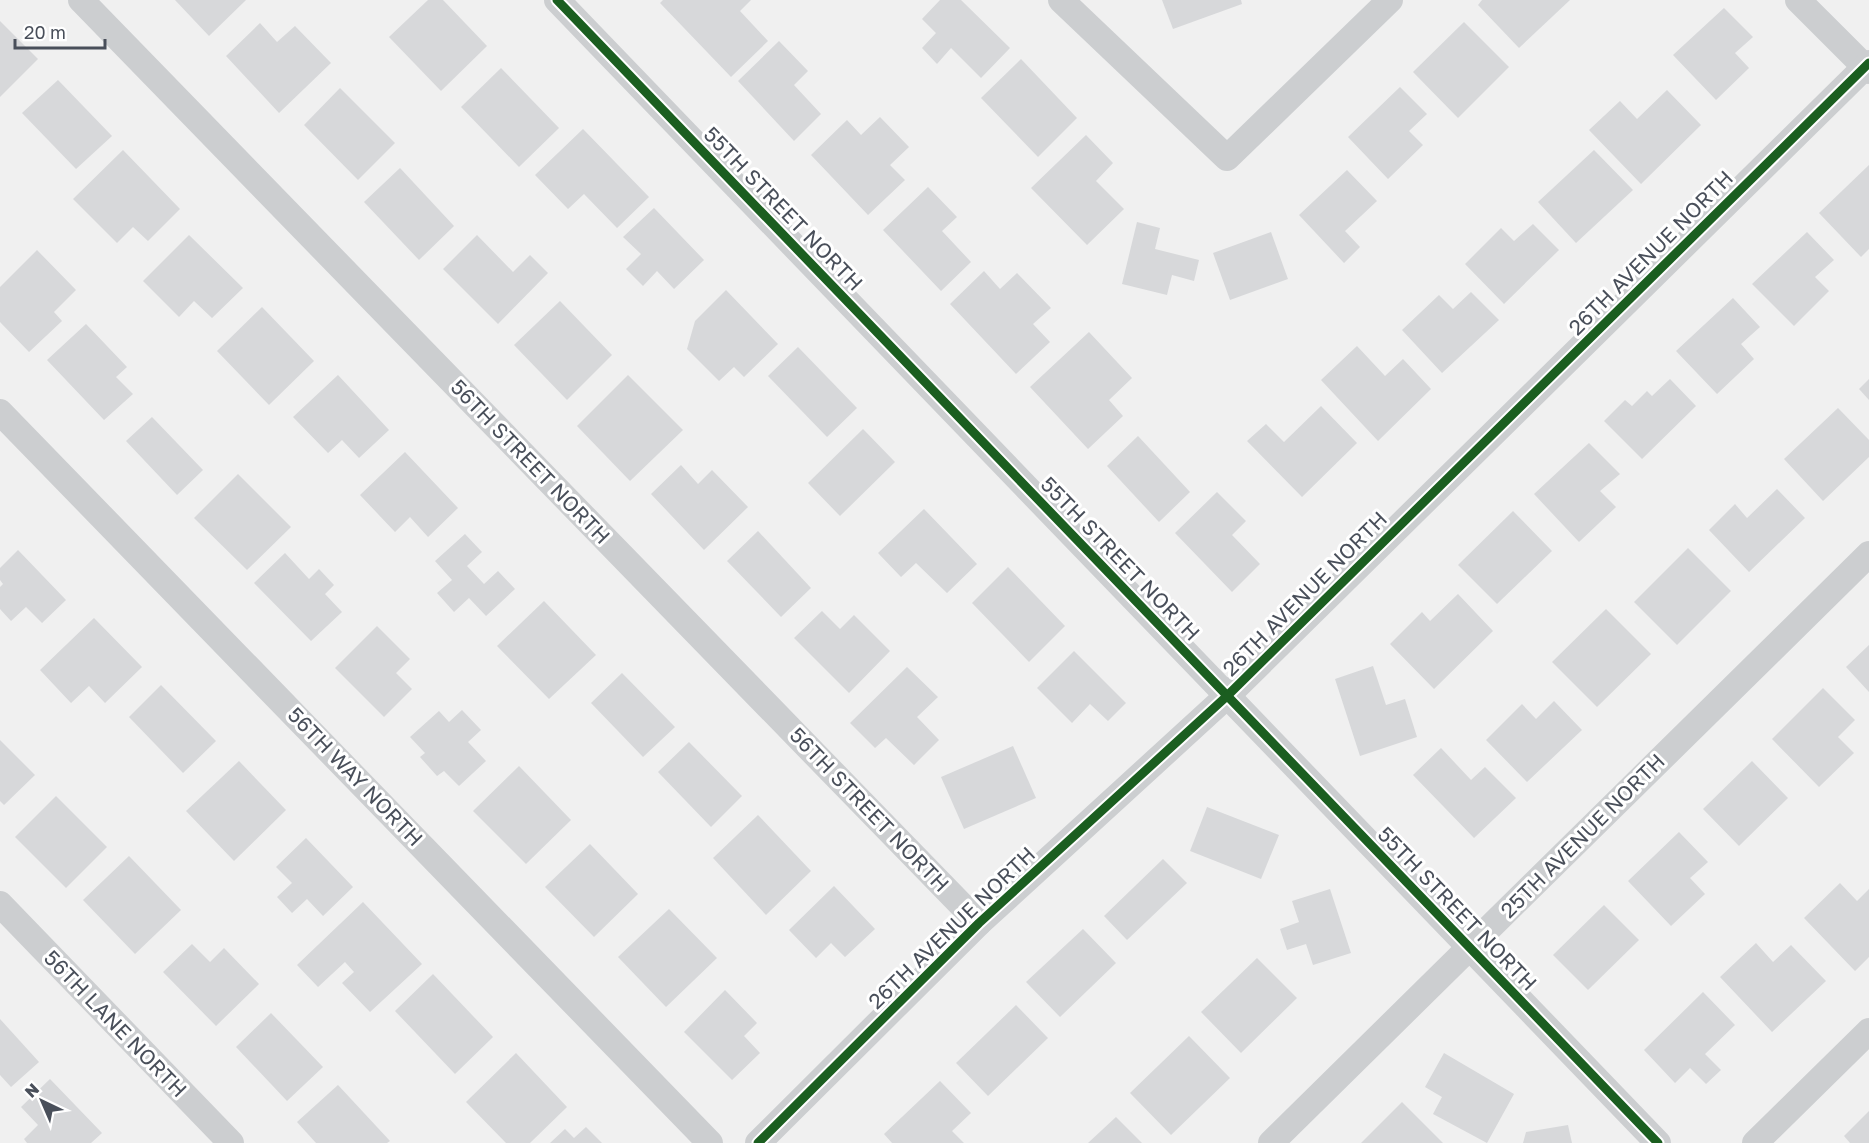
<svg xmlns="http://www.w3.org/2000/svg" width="1869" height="1143" viewBox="0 0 1869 1143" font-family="'Golos Text',sans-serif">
	<rect width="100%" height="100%" fill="#f0f0f0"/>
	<g fill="#d7d8da">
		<path d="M175,0H246L209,36Z"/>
		<path d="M428,0H443L487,46L441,91L389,37Z"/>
		<path d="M663,0H751L740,11L768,41L731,77L660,3Z"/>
		<path d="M940,0H961L1010,48L981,78L951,48L937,64L922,48L936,33L922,19Z"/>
		<path d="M1162,0H1241L1242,4L1173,29Z"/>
		<path d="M1482,0H1570L1519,48L1478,5Z"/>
		<path d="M1724,8L1753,37L1735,53L1749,68L1716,100L1673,55Z"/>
		<path d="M0,21L38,59L0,97Z"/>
		<path d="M1464,22L1509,67L1458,118L1413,72Z"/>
		<path d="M260,23L277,42L295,26L331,63L279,113L226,56Z"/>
		<path d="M779,41L808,71L794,85L821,114L794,141L738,81Z"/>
		<path d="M1021,59L1077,118L1038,157L981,98Z"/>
		<path d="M501,68L559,128L519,167L461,107Z"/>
		<path d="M58,80L112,136L76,169L22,113Z"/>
		<path d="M1400,87L1427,114L1409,131L1423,145L1388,179L1348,137Z"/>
		<path d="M340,88L395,143L358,180L304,125Z"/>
		<path d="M1667,90L1701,125L1641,184L1589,130L1620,101L1637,119Z"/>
		<path d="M880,117L909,147L890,165L905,180L868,215L811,155L847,120L861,135Z"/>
		<path d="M583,129L649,197L617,228L584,194L568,209L535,175Z"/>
		<path d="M1086,135L1113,163L1096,181L1124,209L1087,245L1031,188Z"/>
		<path d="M123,150L180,209L148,241L133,227L117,243L73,199Z"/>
		<path d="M1594,150L1633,190L1576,243L1538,202Z"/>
		<path d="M1869,165V249L1861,257L1819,213Z"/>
		<path d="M400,168L454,226L419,260L364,202Z"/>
		<path d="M1347,170L1377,201L1345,231L1360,247L1344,263L1299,215Z"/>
		<path d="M928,187L957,217L942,231L971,262L941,291L883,230Z"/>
		<path d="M654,208L704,260L674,289L657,271L643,286L626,269L641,254L623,237Z"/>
		<path d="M1137,222L1160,228L1155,249L1199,260L1194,281L1172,275L1167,295L1122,284Z"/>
		<path d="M1533,224L1559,250L1504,304L1465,264L1501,228L1514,241Z"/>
		<path d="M1271,232L1288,279L1230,300L1213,253Z"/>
		<path d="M1807,232L1834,260L1815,277L1829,291L1794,326L1752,284Z"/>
		<path d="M189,235L243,288L212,318L194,301L179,317L143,281Z"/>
		<path d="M477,235L513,272L530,255L548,273L498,324L443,269Z"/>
		<path d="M37,250L76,290L54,312L62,321L29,352L0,322V287Z"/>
		<path d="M984,271L1000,289L1017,273L1051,308L1033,324L1050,342L1016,374L950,304Z"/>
		<path d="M726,290L778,344L744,377L734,367L719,381L687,349L695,321Z"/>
		<path d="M1471,292L1499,320L1442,373L1402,330L1439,295L1453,309Z"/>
		<path d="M1733,298L1760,327L1741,344L1754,359L1717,394L1676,351Z"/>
		<path d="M560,301L612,355L567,400L514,345Z"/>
		<path d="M262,307L314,361L269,405L217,351Z"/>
		<path d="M86,324L127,367L116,377L133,394L104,420L47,360Z"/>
		<path d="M1089,332L1132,378L1109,400L1123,416L1088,449L1030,387Z"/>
		<path d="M1357,346L1385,376L1403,359L1431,389L1378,441L1321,380Z"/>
		<path d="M798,347L857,408L827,437L768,376Z"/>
		<path d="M338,375L389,430L359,458L342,440L328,453L293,417Z"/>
		<path d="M628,375L683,430L630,481L577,426Z"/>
		<path d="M1670,379L1696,406L1642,459L1604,421L1625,400L1632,406L1647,391L1652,396Z"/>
		<path d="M1869,379V400L1859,389Z"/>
		<path d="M1321,406L1357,443L1302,497L1247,441L1266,424L1284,442Z"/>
		<path d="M1838,408L1869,440V457L1823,501L1784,459Z"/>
		<path d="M152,417L203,470L177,495L126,441Z"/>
		<path d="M863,429L895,462L840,516L808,483Z"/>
		<path d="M1138,436L1190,492L1159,522L1107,466Z"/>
		<path d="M1589,443L1620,474L1600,491L1616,507L1579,542L1534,494Z"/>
		<path d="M405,452L458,508L428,537L410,517L395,532L360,495Z"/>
		<path d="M681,465L698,484L712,470L748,507L704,550L651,494Z"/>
		<path d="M238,474L291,527L247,570L194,518Z"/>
		<path d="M1777,489L1805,518L1749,572L1709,530L1735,504L1747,518Z"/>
		<path d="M1217,492L1246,521L1232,535L1260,564L1232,592L1175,533Z"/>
		<path d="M924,509L977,564L947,593L916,563L901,577L878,553Z"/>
		<path d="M1513,511L1552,551L1497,604L1458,565Z"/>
		<path d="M758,531L811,588L781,617L727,561Z"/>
		<path d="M465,534L482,552L467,566L484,584L498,571L515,589L486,616L469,598L454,612L437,593L452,580L435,561Z"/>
		<path d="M1688,548L1731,591L1677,645L1634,602Z"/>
		<path d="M18,550L66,600L42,623L26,607L11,621L0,609V587L3,584L0,580V568Z"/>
		<path d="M285,553L309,579L319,569L334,585L325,594L342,612L311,641L254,583Z"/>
		<path d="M1008,567L1065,626L1029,662L972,603Z"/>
		<path d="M1458,594L1493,631L1434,689L1390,644L1422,612L1430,621Z"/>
		<path d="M544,601L596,655L549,699L497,646Z"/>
		<path d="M1606,609L1651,654L1597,707L1552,662Z"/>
		<path d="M822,611L840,629L854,615L890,651L849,693L794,638Z"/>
		<path d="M94,618L142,667L105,703L89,686L71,703L40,670Z"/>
		<path d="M377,626L410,659L396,673L412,689L384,717L335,668Z"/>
		<path d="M1869,645V692L1846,667Z"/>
		<path d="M1074,651L1126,703L1108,721L1090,704L1072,723L1037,688Z"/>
		<path d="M1373,666L1386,705L1405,699L1417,737L1360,756L1335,679Z"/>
		<path d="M907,667L938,697L917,717L939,740L914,765L886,738L875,748L850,723Z"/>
		<path d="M622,673L675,727L643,757L591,703Z"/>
		<path d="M161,685L216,741L183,773L129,717Z"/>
		<path d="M1823,688L1855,720L1838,737L1854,753L1819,787L1772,739Z"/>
		<path d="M1554,701L1582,730L1527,782L1486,740L1522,704L1536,719Z"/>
		<path d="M462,710L481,730L468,742L486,761L459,786L444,771L437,776L420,757L425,753L410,737L439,711L449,722Z"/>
		<path d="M0,740L35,775L4,805L0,801Z"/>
		<path d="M689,742L742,796L711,827L658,772Z"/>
		<path d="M1013,746L1036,798L964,829L941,777Z"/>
		<path d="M1441,748L1471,780L1485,767L1516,798L1474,838L1413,775Z"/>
		<path d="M239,761L286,810L234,861L186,811Z"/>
		<path d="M1752,761L1788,798L1739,846L1703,809Z"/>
		<path d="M519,766L571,820L526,864L473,811Z"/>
		<path d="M56,796L107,847L66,888L15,837Z"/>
		<path d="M1207,807L1279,835L1261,879L1190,851Z"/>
		<path d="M758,815L811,871L766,915L713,858Z"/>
		<path d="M1679,832L1708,862L1690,878L1705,894L1671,926L1628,881Z"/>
		<path d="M306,838L353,887L323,916L307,899L292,913L277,897L292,883L276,867Z"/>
		<path d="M590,844L638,894L594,937L545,887Z"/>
		<path d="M129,856L181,910L135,954L83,900Z"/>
		<path d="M1163,859L1187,883L1127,940L1104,916Z"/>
		<path d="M1840,883L1857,901L1869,889V957L1855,971L1804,918Z"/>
		<path d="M834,886L875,929L845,957L831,943L816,958L789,930Z"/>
		<path d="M1330,889L1351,953L1313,965L1306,944L1287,950L1280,929L1299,922L1292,901Z"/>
		<path d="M363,902L422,964L370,1012L342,983L354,972L345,962L318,987L297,965Z"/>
		<path d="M1604,905L1639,940L1588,990L1553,955Z"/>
		<path d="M669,909L717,958L666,1007L618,957Z"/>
		<path d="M1083,929L1116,963L1060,1017L1026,982Z"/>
		<path d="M1756,943L1773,962L1791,945L1826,981L1772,1032L1720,977Z"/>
		<path d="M192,944L210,962L224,948L259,984L216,1026L163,972Z"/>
		<path d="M1257,958L1297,998L1241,1053L1201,1012Z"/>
		<path d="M433,974L493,1037L455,1074L395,1011Z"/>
		<path d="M725,990L757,1023L744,1036L760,1053L732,1080L684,1032Z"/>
		<path d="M1703,992L1735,1025L1705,1054L1721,1070L1706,1084L1690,1068L1675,1083L1644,1050Z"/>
		<path d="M1016,1005L1048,1038L988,1096L956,1063Z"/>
		<path d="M271,1013L323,1067L287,1101L236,1047Z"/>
		<path d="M0,1019L39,1062L11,1087L0,1075Z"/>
		<path d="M1189,1036L1230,1078L1171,1135L1130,1093Z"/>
		<path d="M516,1053L567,1107L530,1143H506L466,1102Z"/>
		<path d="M1444,1053L1514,1094L1487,1143L1433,1114L1442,1097L1425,1087Z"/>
		<path d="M50,1079L102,1133L91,1143H27L24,1139L38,1125L21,1107Z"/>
		<path d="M940,1081L971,1113L952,1131L964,1143H892L884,1134Z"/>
		<path d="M338,1085L390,1141L387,1143H316L297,1122Z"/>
		<path d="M1402,1102L1443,1143H1361Z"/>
		<path d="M1869,1111V1143H1850L1844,1136Z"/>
		<path d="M1116,1117L1142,1143H1088Z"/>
		<path d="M1568,1125L1572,1143H1523L1526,1132Z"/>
		<path d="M586,1127L602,1143H550L565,1129L574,1138Z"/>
	</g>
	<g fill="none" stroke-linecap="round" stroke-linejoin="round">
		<g stroke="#ccced0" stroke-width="26">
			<path d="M81,0L979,923"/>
			<path d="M557,0L1658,1143"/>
			<path d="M1061,0L1227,158L1390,0"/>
			<path d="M1798,0L1869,71"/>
			<path d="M0,412L710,1143"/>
			<path d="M0,904L231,1143"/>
			<path d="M758,1143L979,923L1227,696L1869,63"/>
			<path d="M1271,1143L1869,554"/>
			<path d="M1755,1143L1869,1031"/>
		</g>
		<defs>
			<g id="cycleway">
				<path d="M557,0L1658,1143"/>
				<path d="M758,1143L979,923L1227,696L1869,63"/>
			</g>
		</defs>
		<use href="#cycleway" stroke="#fff" stroke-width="13"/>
		<use href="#cycleway" stroke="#1b5e20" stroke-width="9"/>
	</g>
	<g text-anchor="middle" stroke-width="6" stroke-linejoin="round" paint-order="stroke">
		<g font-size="21" fill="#494f5a" stroke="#fff">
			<text transform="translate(783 209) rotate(46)" y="7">55TH STREET NORTH</text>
			<text transform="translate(1651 253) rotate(-45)" y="7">26TH AVENUE NORTH</text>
			<text transform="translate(530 462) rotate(46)" y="7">56TH STREET NORTH</text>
			<text transform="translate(1120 559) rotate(46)" y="7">55TH STREET NORTH</text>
			<text transform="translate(1305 594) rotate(-45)" y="7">26TH AVENUE NORTH</text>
			<text transform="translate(355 777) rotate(46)" y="7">56TH WAY NORTH</text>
			<text transform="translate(869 810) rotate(46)" y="7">56TH STREET NORTH</text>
			<text transform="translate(1583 836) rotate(-45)" y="7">25TH AVENUE NORTH</text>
			<text transform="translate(1457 909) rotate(46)" y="7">55TH STREET NORTH</text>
			<text transform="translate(952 928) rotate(-44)" y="7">26TH AVENUE NORTH</text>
			<text transform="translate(115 1024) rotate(46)" y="7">56TH LANE NORTH</text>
		</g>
	</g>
	<g transform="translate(42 1101) rotate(316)" stroke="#ffffff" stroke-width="4.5" paint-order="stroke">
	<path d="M0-4.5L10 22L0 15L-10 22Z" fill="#494f5a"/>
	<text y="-9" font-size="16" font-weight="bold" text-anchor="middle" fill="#494f5a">N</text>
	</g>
	<path d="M15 39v9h90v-9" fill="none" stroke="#494f5a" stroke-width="3"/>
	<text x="24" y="39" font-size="18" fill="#494f5a" stroke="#ffffff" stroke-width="4.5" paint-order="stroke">20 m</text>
</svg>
